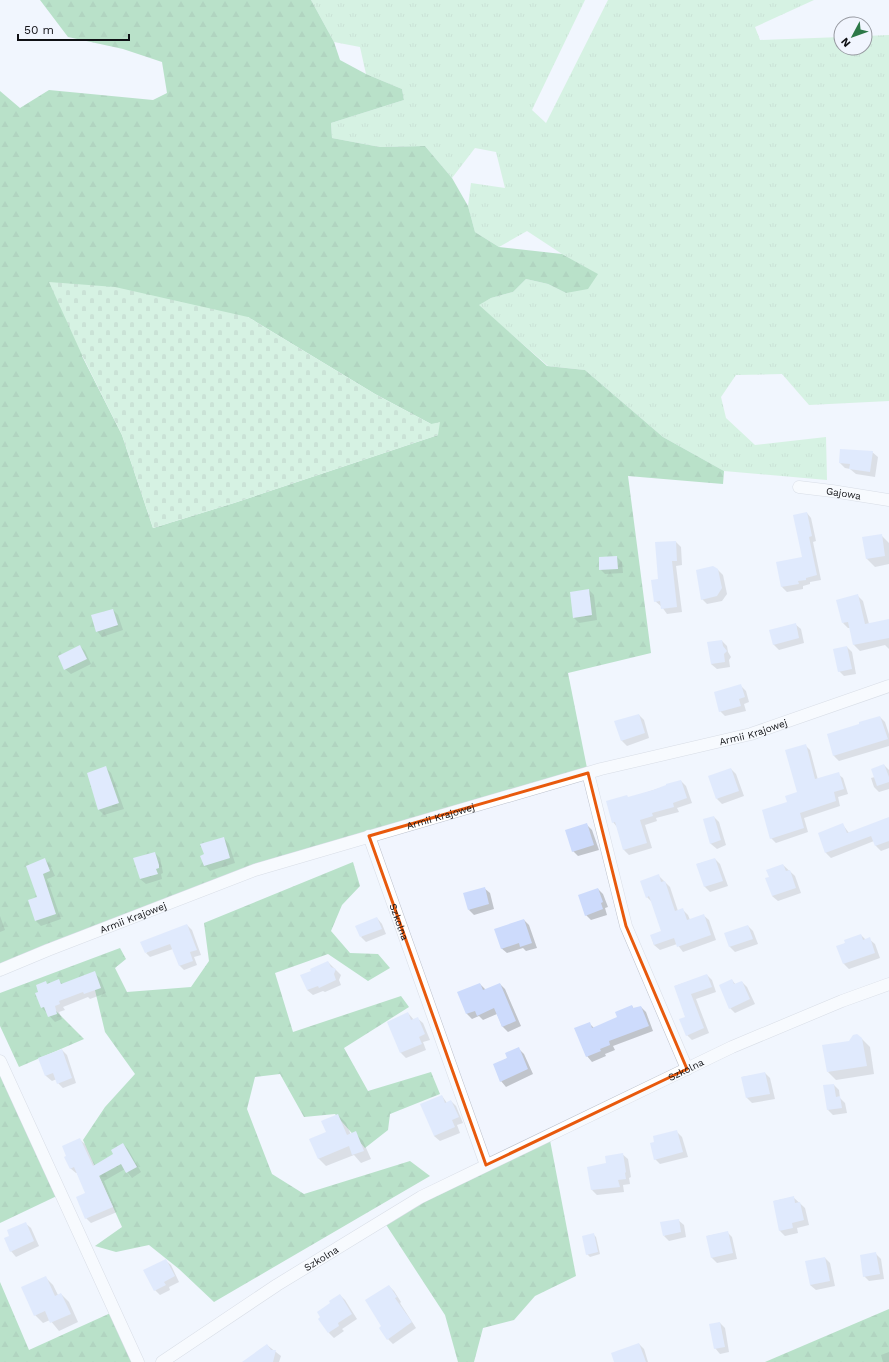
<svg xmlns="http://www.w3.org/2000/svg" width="889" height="1362" viewBox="0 0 889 1362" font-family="'Work Sans',sans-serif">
	<defs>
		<pattern id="grass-tufts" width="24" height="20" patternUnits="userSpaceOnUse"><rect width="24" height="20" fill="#b7edc3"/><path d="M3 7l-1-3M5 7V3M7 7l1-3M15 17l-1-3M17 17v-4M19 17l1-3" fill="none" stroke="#9ccaa7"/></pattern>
		<pattern id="forest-firs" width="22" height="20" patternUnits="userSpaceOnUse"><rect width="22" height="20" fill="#75c88b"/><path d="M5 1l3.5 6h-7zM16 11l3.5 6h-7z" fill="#64ab77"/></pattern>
		<pattern id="cemetery-stones" width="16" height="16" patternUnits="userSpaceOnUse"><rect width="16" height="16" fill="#b7edc3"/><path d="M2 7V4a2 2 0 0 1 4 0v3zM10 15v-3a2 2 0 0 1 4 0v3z" fill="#9ccaa7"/></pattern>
	</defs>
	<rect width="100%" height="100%" fill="#f1f5fe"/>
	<path fill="url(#grass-tufts)" d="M311,0H585L532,110L546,123L608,0H814L755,27L760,40L841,37V48H865V36L889,35V401L809,405L782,374L736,375L721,397L726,418L755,445L826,437L827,480L724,471L663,437L585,370L548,366L478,305L491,298L513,292L526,279L548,284L566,293L597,274L562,254L527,231L499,247L475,232L468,206L471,183L505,188L496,152L475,148L452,178L425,146L380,147L332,138L331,123L404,100L402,89L366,74L360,47L334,42Z"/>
	<g fill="url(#forest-firs)" fill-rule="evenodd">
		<path d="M40,0H311L334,42L340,60L366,74L402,89L404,100L331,123L332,138L380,147L425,146L452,178L468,206L475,232L499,247L562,254L598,274L588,289L566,293L548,284L526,279L513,292L491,298L479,305L547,366L585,370L663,437L724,471L723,484L628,476L651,653L568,673L588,773L255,870L0,970V86V91L20,108L49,90L153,100L167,93L162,62L123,49L68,37ZM248,317L375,394L431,424L438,435L234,503L153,528L122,435L82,356Z"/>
		<path d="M353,862L360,886L342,905L331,931L350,953L378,954L390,968L368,981L328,954L275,973L293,1032L401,996L409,1007L344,1048L368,1091L431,1072L440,1094L390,1114L388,1130L365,1148L335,1114L304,1117L280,1074L255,1077L247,1109L272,1174L304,1194L410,1161L430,1176L214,1302L179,1269L149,1245L116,1252L95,1246L122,1227L83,1140L105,1107L135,1074L105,1032L94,986L44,999L84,1039L19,1067L0,1026V993L120,948L126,959L115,968L127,992L191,987L209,961L204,923Z"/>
		<path d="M0,1061L61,1194L0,1223Z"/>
		<path d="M549,1135L576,1276L535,1296L514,1320L483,1328L474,1362H458L445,1315L383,1220Z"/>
		<path d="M0,1282L29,1350L115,1311L138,1362H0Z"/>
		<path d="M889,1309V1362H765Z"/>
	</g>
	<path fill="url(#cemetery-stones)" d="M49,282L115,287L248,317L375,394L431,424L440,422L438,435L234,503L153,528L122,435L82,355Z"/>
	<g fill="#0003">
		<path d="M872,452L878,457L875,477L856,474L850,469L845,468L840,463Z"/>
		<path d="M807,513L811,518L816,541L813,542L821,580L810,582V584L803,586V589L787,592L782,587L778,563L803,558Z"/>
		<path d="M881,535L889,543V564L875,567L867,559L863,538Z"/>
		<path d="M676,542L681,547L682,565L676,566L682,612L667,614L662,607L655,601L659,580Z"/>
		<path d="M617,557L622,562L623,573L605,574L600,569Z"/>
		<path d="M718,570L723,575L727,594L722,601L707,604L702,599Z"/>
		<path d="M589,590L594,595L597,620L579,623L574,618Z"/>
		<path d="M858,596L863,601L869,624L889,620V649L885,645L860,651L854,645L850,628H848L843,623Z"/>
		<path d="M113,610L118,615L123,630L102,637L97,631Z"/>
		<path d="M795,624L801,629L804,643L779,650L773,644Z"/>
		<path d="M722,641L727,646L728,652L731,657L729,660L730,667L717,669L711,664Z"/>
		<path d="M80,646L85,651L91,664L71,674L65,669Z"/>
		<path d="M847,647L852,652L856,674L844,676L839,671Z"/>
		<path d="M741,686L746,691L749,702L744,704L746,711L725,716L720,711Z"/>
		<path d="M639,715L644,720L649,738L627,746L621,740Z"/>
		<path d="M880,717L885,722L889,734V746L839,761L834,756L828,735L861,725Z"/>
		<path d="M805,745L810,750L818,780L838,774L843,778L848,794L838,797L840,806L804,818L808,832L776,843L771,838L798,793Z"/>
		<path d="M884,765L889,770V789L879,792L874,787L871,778L875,777Z"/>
		<path d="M106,768L111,773L124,809L104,815L99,810L88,774Z"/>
		<path d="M731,769L736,774L744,796L722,804L717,799Z"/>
		<path d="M681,781L686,786L692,803L677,808L679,812L656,818L657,821L645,825L652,848L629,855L624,850L617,827L613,822L629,798Z"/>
		<path d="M714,817L719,822L726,845L717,849L711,844L704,820Z"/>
		<path d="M889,819V848L881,851L876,846L874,841L831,858L826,853L819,834L843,825L849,833Z"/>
		<path d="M587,825L592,830L599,850L578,856L573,851Z"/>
		<path d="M224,838L229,844L235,863L210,871L205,865Z"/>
		<path d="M155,853L160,858L163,873L161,874L162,879L146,884L140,879Z"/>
		<path d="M45,859L50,865L55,876L47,879L61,919L41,926L36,921Z"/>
		<path d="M715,859L720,864L728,886L710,892L705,887L697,864Z"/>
		<path d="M783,865L795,876L801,893L778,901L772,896Z"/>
		<path d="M658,875L670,887L678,911L682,909L688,915L690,920L703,915L709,920L716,940L683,952L677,944L660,950L654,945L651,936L662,932L652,902L647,897Z"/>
		<path d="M484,888L490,893L494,909L474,915L469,910Z"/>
		<path d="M598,889L603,894L608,907L605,908L607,915L591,920L586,915Z"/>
		<path d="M0,916L5,930L0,932Z"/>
		<path d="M377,918L382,924L386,934L366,942L361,937Z"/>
		<path d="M524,920L529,925L537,948L526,951L523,948L507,953L501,948Z"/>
		<path d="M187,925L192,930L201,955L194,957L197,965L184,970L180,966L173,949L150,957L146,953Z"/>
		<path d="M748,926L753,931L758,944L735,952L730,947L725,934Z"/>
		<path d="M861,935L866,940L869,939L875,944L880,958L849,969L844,964L838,947Z"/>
		<path d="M328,962L341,975L339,980L341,985L325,992L323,991L313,995L307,990Z"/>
		<path d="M94,973L100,978L106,993L90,999L88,997L63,1007L65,1010L59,1012L62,1019L55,1022L42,1008L46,983L48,985L59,981L63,984Z"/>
		<path d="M707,975L712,980L716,992L696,999L709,1033L692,1040L687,1035L686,1018L675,986Z"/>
		<path d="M732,980L736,985L742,982L747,987L755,1004L735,1013L730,1008Z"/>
		<path d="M480,984L486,990L500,984L505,989L521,1026L508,1032L502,1026L497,1014L483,1020L479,1016L472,1019L467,1014L459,993Z"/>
		<path d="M632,1006L634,1009L641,1007L646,1012L653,1031L613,1046L615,1050L605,1054L606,1056L592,1062L587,1056L589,1023L594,1028L618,1018Z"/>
		<path d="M408,1013L414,1020L417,1018L423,1023L430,1040L423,1042L426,1050L406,1058L401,1053L388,1022Z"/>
		<path d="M862,1039L870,1047L874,1074L836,1080L828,1072Z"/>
		<path d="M518,1048L524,1054L533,1074L506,1087L501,1081L494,1065L508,1058Z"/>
		<path d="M62,1050L67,1055L76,1083L63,1088L58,1083L57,1079L52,1081L46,1076L39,1059Z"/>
		<path d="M765,1073L770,1078L775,1099L752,1103L747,1098L742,1077Z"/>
		<path d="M834,1085L839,1090L840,1098L845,1103L847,1113L833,1115L828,1110Z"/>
		<path d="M442,1096L447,1103L451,1101L456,1106L463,1123L457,1125L460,1133L440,1141L434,1136Z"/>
		<path d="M338,1115L346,1123L351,1135L355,1133L363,1141L371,1159L361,1163L354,1155L326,1166L318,1158L328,1133Z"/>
		<path d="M677,1132L682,1137L688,1157L660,1164L655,1159Z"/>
		<path d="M79,1139L85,1144L95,1166L115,1154L123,1144L128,1149L141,1172L132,1178L125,1169L104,1181L117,1212L91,1223L86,1218V1193L77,1173H76L70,1168Z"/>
		<path d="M622,1154L628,1159L631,1177L629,1178L630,1184L623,1185L624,1192L597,1195L592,1190L588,1168L607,1164Z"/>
		<path d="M793,1197L805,1208L809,1225L797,1228L798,1233L785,1236L780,1231L774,1201Z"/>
		<path d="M678,1220L684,1225L686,1237L669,1241L664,1236Z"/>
		<path d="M25,1223L31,1228L39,1246L16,1257L11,1251Z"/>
		<path d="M727,1232L732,1237L737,1259L717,1263L712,1258L707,1236Z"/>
		<path d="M594,1235L596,1237L600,1254L590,1257L587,1254Z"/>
		<path d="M876,1254L881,1259L884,1279L869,1281L864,1276Z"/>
		<path d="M825,1258L830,1263L835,1286L816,1290L810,1285Z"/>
		<path d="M165,1260L171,1265L179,1282L169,1287L170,1290L160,1295L155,1290Z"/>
		<path d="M45,1277L53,1285L58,1295L61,1294L69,1302L78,1322L59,1331L50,1320L43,1323L35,1315Z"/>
		<path d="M389,1286L394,1291L401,1302L400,1303L416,1328L393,1344L388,1339L382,1326Z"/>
		<path d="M340,1295L345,1300L357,1319L342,1329L344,1331L334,1338L329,1333Z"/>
		<path d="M720,1323L725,1328L729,1352L720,1354L715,1348Z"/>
		<path d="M639,1344L644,1349L648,1362H615Z"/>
		<path d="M267,1345L281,1356L279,1362H249Z"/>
		<path d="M889,1352V1362H883L881,1355Z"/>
	</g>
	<g fill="#cddbfc">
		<path d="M840,449L873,451L870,472L849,469L850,464L839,463Z"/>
		<path d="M807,512L812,536L809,537L817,575L806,578V580L798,581L799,584L781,587L776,562L802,557L793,515Z"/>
		<path d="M882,534L885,556L866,559L862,537Z"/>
		<path d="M676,541L677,561H672L677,607L661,609L660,601L654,602L651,580L658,579L655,542Z"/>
		<path d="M617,556L618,569L599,570V557Z"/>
		<path d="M713,566L718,569L722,588L717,596L701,600L696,570Z"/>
		<path d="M589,589L592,615L573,618L570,592Z"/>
		<path d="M858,594L865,624L889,619V638L853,645L848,622L842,623L836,600Z"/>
		<path d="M113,609L118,625L96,632L91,615Z"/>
		<path d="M796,623L799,638L773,645L769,630Z"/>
		<path d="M722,640L723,646L727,651L724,654L725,662L711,664L707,642Z"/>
		<path d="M80,645L87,659L64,670L58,656Z"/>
		<path d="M847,646L852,669L838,672L833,649Z"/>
		<path d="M741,684L745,697L739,699L741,706L719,712L714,692Z"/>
		<path d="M639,714L645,733L621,741L614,721Z"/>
		<path d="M880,716L888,739L833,756L827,734L859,724V722Z"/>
		<path d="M806,744L815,779L839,772L844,789L834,792L836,801L800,813L804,828L770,839L762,810L787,802L785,796L797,792L785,750Z"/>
		<path d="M884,764L889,777V782L877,786L871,769Z"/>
		<path d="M106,766L119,803L98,810L87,773Z"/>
		<path d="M731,768L739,791L716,799L708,776Z"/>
		<path d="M681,780L687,798L673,803L674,807L652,813L653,816L640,820L647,843L623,850L615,822L612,823L606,801L627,795L628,797L653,790L666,785V784Z"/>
		<path d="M714,816L721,840L710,844L703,819Z"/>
		<path d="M889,817V841L875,846L871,836L825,853L818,833L843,823L847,833Z"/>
		<path d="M587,823L594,845L572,852L565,830Z"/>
		<path d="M224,837L230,858L204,866L200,856L204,854L200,844Z"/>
		<path d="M155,852L159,865V868L156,869L158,874L140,879L133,858Z"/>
		<path d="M45,858L50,871L43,874L56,914L35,921L28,900L37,897L26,866Z"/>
		<path d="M715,858L723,881L704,887L696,864Z"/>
		<path d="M783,864L786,871L790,870L796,888L772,896L765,878L769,877L766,870Z"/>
		<path d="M659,874L661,882L665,881L675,911L683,908L687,920L704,914L711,935L677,947L674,938L654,945L650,935L661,931L649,896L646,898L640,881Z"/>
		<path d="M485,887L489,904L468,910L463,893Z"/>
		<path d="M598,888L603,902L601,903L603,909L585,916L578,895Z"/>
		<path d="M377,917L382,929L360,937L355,926Z"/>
		<path d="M524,919L532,943L520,947L519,943L501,949L494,929Z"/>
		<path d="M187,924L197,950L190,952L193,961L179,966L170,944L145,953L140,942Z"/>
		<path d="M748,925L753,939L729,947L724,933Z"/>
		<path d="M861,934L863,940L870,937L875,953L843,964L836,946L845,943L844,940Z"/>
		<path d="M328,961L331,967L336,969L334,974L336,980L319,988L318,986L307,990L300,975L311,971L310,969Z"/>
		<path d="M95,971L101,988L84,994L83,992L59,1001L60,1004L55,1006L57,1014L48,1017L44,1007L41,1008L35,993L38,992L36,985L46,981L47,984L59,979L61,984Z"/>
		<path d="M707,974L712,987L691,994L704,1028L686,1036L679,1019L685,1017L674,986Z"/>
		<path d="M732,979L734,984L742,981L750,999L729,1009L719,985Z"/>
		<path d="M480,983L483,990L500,983L516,1021L502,1027L494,1008L477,1016L475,1011L466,1014L457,992Z"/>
		<path d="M632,1005L633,1008L641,1006L649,1026L609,1041L610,1045L600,1049L601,1051L586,1057L574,1028L590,1022L592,1028L617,1017L615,1012Z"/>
		<path d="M408,1012L411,1020L418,1017L425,1034L419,1037L422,1044L400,1053L387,1022Z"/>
		<path d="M857,1034L862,1038L867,1066L827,1072L822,1045L849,1041L853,1035Z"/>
		<path d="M519,1047L528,1069L500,1082L493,1064L507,1058L505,1053Z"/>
		<path d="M62,1049L72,1078L57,1084L53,1073L45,1076L38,1058Z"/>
		<path d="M765,1072L770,1094L746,1098L741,1077Z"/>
		<path d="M834,1084L836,1097L840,1096L842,1108L827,1110L823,1085Z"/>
		<path d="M442,1095L445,1103L451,1100L459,1117L452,1120L455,1127L434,1136L420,1104Z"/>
		<path d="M338,1114L347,1135L356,1131L364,1151L352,1155L349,1146L318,1159L309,1139L326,1132L321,1121Z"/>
		<path d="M677,1130L683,1152L654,1160L650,1143L654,1142L653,1136Z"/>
		<path d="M80,1138L93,1166L113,1154L111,1150L123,1143L137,1167L126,1173L121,1164L99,1176L113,1207L85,1219L76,1197L85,1193L74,1167L70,1169L64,1157L66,1156L62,1146Z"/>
		<path d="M623,1153L626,1172L625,1173L626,1179L618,1180L620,1187L591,1190L587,1167L606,1163L605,1156Z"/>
		<path d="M794,1196L795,1203L800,1202L804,1220L792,1223L793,1228L779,1231L773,1201Z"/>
		<path d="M679,1219L681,1232L663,1236L660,1222Z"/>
		<path d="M26,1222L34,1241L10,1252L4,1238L9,1236L7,1230Z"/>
		<path d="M728,1231L733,1253L711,1258L706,1236Z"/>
		<path d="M594,1233L598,1252L586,1255L582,1236Z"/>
		<path d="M876,1252L880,1274L863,1277L860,1255Z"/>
		<path d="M825,1257L830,1281L810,1285L805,1261Z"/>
		<path d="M166,1259L175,1276L164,1282L166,1285L154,1291L143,1270Z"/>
		<path d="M46,1276L55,1296L61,1293L71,1314L50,1323L45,1311L34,1316L21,1287Z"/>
		<path d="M389,1285L397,1297L395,1298L412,1322L387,1340L379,1328L381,1326L365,1300Z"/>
		<path d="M340,1294L352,1314L338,1323L339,1326L328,1333L318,1319L320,1317L317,1312L330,1303L329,1301Z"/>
		<path d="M720,1322L725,1347L714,1349L709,1324Z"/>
		<path d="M639,1343L646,1362H614L611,1353Z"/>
		<path d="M267,1344L271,1350H276L273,1362H242Z"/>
	</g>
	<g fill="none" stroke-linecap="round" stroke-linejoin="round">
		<defs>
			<g id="minor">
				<path id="s1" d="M799,487L832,491L889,500"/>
				<path d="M588,773L626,926L687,1069"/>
				<path id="s2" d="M369,836L486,1165"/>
				<path id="s3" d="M0,970L48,950L255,870L601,769L751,734L889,686"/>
				<path d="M0,1061L138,1362"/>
				<path id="s4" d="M162,1362L277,1285L421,1197L732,1047L842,1001L889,984"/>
			</g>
		</defs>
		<use href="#minor" stroke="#bcc1cc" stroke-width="13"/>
		<use href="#minor" stroke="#fff" stroke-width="12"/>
	</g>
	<path d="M0 0H889V1362H0ZM588,773L626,926L687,1069L486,1165L369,836Z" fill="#f1f5fe" fill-opacity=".55" fill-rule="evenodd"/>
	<path fill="none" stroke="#e8590c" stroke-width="3" stroke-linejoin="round" d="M588,773L626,926L687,1069L486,1165L369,836Z"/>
	<g text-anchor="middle" stroke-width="4" stroke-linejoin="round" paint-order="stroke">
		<g font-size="10" fill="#101115" stroke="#f1f5fe">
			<text dy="4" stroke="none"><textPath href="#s1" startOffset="45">Gajowa</textPath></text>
			<text dy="4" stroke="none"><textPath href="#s3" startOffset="791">Armii Krajowej</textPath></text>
			<text dy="4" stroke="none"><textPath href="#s3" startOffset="467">Armii Krajowej</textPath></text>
			<text dy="4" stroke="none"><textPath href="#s3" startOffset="143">Armii Krajowej</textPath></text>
			<text dy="4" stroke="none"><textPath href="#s2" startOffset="91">Szkolna</textPath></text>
			<text dy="4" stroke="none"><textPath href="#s4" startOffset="601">Szkolna</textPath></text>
			<text dy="4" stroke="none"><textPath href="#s4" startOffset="190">Szkolna</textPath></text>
		</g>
	</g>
	<g transform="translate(853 36) rotate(229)"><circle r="19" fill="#f1f5fe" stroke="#979aa1"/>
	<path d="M0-3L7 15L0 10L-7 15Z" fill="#2c7847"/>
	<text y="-6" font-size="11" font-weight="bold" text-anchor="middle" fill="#101115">N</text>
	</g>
	<path d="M18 34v6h111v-6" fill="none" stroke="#101115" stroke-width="2"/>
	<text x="24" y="34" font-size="12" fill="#101115" stroke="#f1f5fe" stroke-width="3" paint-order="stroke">50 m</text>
</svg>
